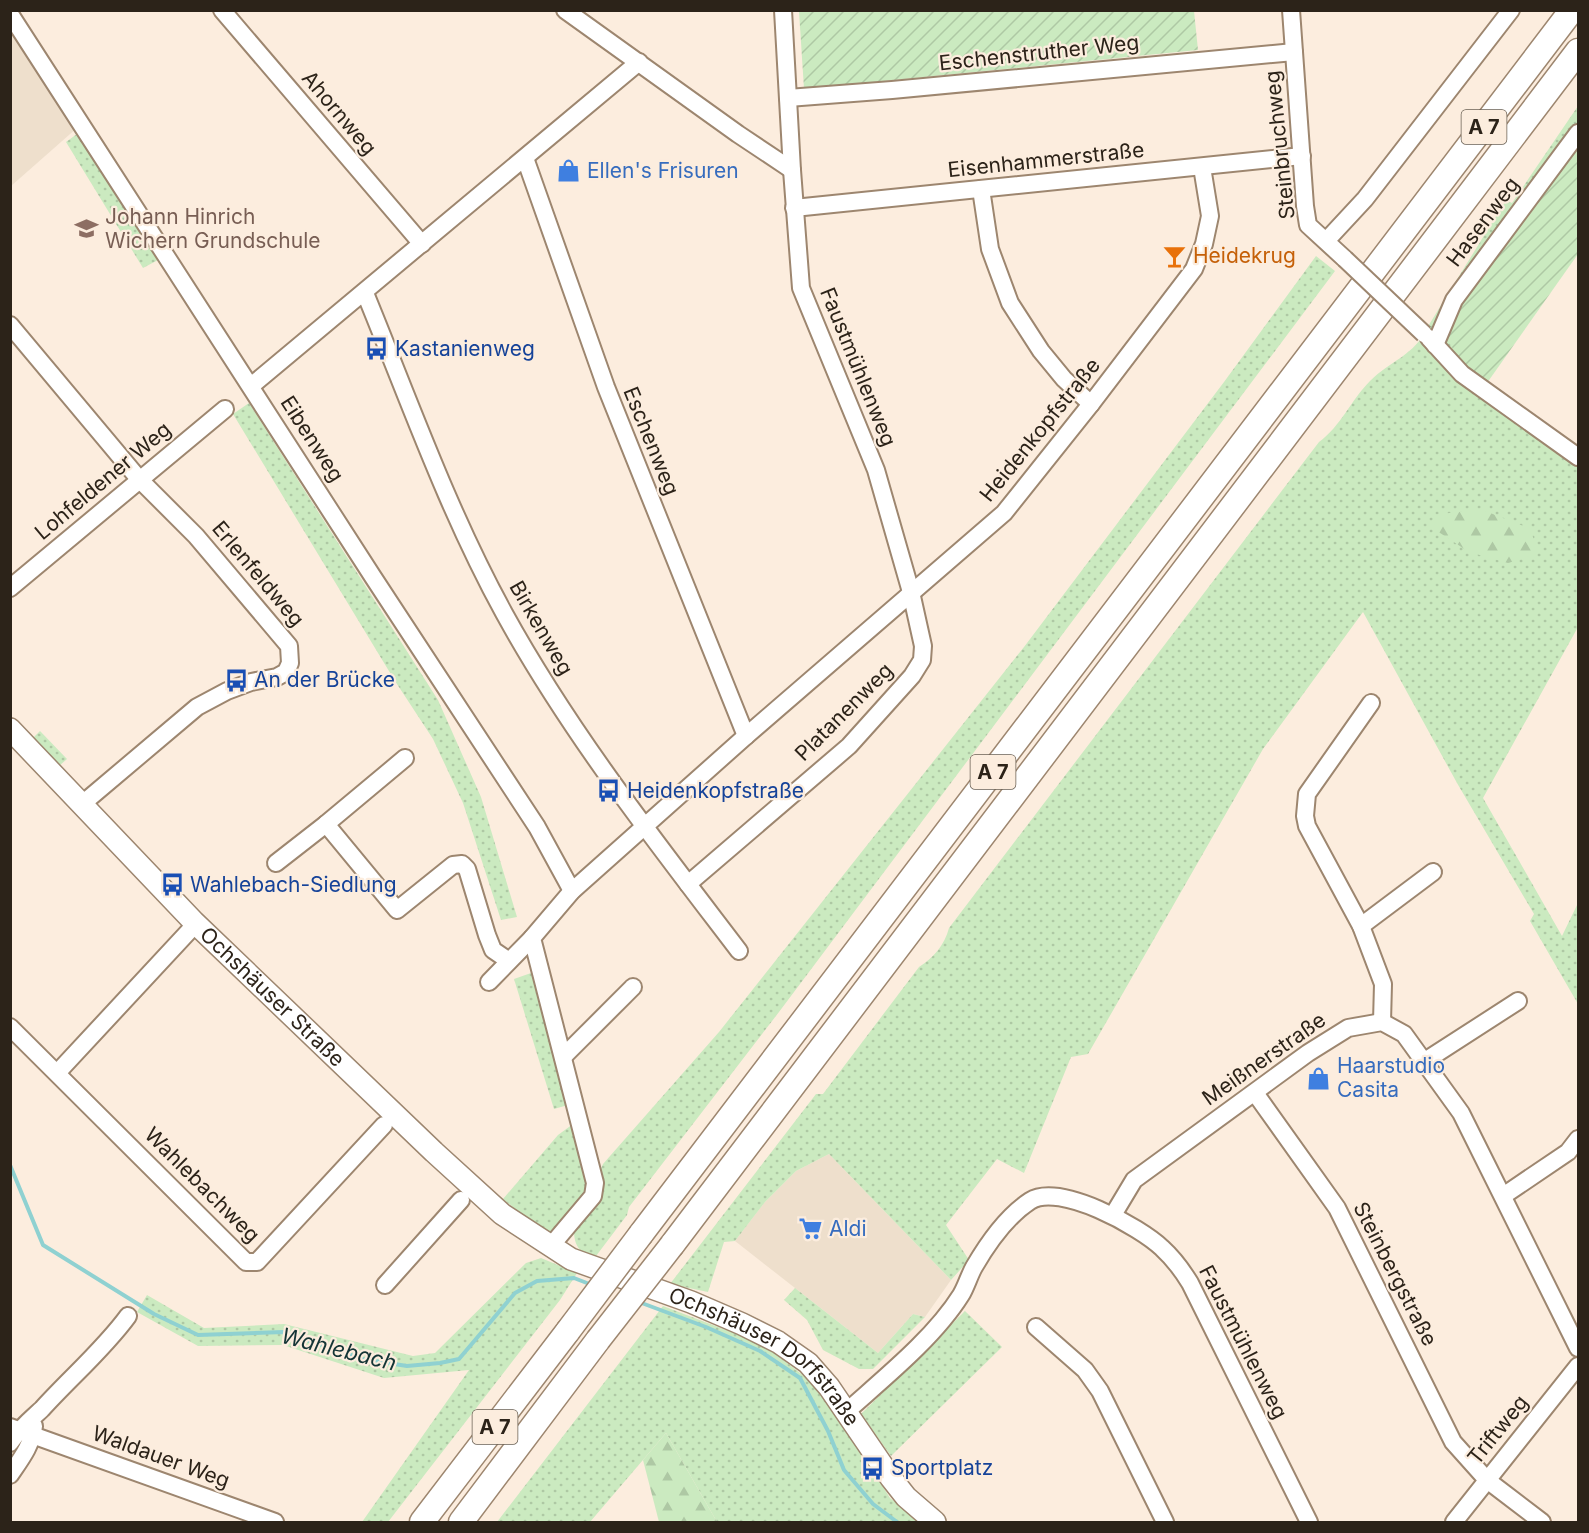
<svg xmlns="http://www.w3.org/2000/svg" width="1589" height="1533" viewBox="0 0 1589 1533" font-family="Inter,sans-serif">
	<defs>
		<pattern id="grass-dots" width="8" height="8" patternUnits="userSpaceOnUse" patternTransform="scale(1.5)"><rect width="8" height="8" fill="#cbeac0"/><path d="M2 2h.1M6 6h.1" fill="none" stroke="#aec8a4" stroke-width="1.8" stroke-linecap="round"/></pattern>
		<pattern id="forest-firs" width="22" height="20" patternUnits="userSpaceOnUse" patternTransform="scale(1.5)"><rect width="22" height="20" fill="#cbeac0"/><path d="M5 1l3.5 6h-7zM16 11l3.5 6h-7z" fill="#aec8a4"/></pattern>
		<pattern id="garden-furrows" width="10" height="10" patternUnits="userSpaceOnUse" patternTransform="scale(1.5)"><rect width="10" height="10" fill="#cbeac0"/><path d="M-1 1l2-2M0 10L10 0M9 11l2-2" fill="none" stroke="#aec8a4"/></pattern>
	</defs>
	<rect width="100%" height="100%" fill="#fcedde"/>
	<g fill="#eedfcc">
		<path d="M10,23L78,127L11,186H10Z"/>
		<path d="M829,1154L951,1280L925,1317L913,1314L878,1353L735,1241L764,1203L796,1171Z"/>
	</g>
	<g fill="url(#grass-dots)">
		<path d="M1578,106V145L1487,383L1578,447V627L1483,798L1562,936L1578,903V1004L1530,921L1534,914L1457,783L1363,612L1263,749L1088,1054L1071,1057L1024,1173L997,1159L946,1225L969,1260L951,1280L829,1154L796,1171L765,1202L735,1241L724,1242L708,1292L670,1284L816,1094H823L919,967C934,957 944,946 949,928L1319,442C1341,426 1351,400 1370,381C1390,361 1415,355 1427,328L1506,200L1512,203Z"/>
		<path d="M77,134L158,260L143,268L66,142Z"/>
		<path d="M1316,256L1335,271L779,1012L629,1207L627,1215L593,1260C580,1251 574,1247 574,1230L603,1164L719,1032L1024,647L1224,382Z"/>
		<path d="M249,403L438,700L481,797L517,917L501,920L463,803L433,739L395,681L233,414Z"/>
		<path d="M40,731L67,759L59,766L34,740V737Z"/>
		<path d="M531,973L568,1105L554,1109L514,979Z"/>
		<path d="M573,1124L590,1184L589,1195L551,1238L503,1199L558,1135Z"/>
		<path d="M541,1258L577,1273L560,1300L388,1522H362L469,1370L384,1378L283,1345L198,1346L137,1312L147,1295L204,1328L284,1324L413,1356L435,1353L526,1263Z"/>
		<path d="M795,1288L878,1353L913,1314L925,1317L873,1369H859L823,1350L807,1320L784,1300Z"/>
		<path d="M663,1306L739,1335L774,1353L808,1379L846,1428L890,1498L921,1522H717L666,1433L590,1522H497Z"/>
		<path d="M965,1311L1002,1347L891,1456L861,1414Z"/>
	</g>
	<g fill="url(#forest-firs)">
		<path d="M1480,509L1531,529L1537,554L1508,563L1469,552L1431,527L1434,515Z"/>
		<path d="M666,1433L717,1522H659L643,1460Z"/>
	</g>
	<g fill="url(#garden-furrows)">
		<path d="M799,11H1194L1198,50L804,89Z"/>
		<path d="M1578,145V254L1487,383L1461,364L1446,336L1457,308Z"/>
	</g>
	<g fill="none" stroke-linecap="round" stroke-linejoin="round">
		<g stroke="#8fd1d1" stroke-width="4">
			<path d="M10,1165L43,1245L154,1314L198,1335L284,1332L362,1359L407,1366L440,1363L459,1359L515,1293L537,1281L574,1278L592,1285"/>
			<path d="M639,1302L706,1327L760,1351L800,1378L828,1431L844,1470L873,1504L897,1522"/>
		</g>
		<defs>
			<g id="minor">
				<path d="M222,10L422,244"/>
				<path d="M565,10L738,134L792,170"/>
				<path d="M1291,10L1305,206L1308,225L1345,259"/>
				<path d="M10,14L373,577L537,827L572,891"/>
				<path d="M788,98L892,90L1294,52"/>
				<path d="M525,158L606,387L746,736"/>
				<path d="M981,189L990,249L1010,303L1041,351L1064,379L1091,404"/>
				<path d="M794,208L1302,156"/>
				<path d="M1326,241L1365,199L1511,10"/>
				<path d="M365,293C409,400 448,511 504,613C570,733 656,842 739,951"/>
				<path d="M10,325L139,479L196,536L289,646L290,663L286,672L277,677L251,682L227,691L197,707L81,805"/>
				<path d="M1429,338L1462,374L1578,457"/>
				<path d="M1435,345L1454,300L1578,133"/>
				<path d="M251,386L639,62"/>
				<path d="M10,588L225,409"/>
				<path d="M1371,703L1307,794L1305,816L1307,826L1361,926L1383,984L1382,1022"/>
				<path d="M405,758L326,824L397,910L453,865L462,864L467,869L487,935L493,950L509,961"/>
				<path d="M276,863L326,824"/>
				<path d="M688,884L849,746L912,676L922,660L923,646L911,592L876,470L801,288L792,170L783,10"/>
				<path d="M1361,926L1433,872"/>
				<path d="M489,982L532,938"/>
				<path d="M10,1027L246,1262H257L384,1125"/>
				<path d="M563,1057L633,987"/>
				<path d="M1425,1061L1518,1001"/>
				<path d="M58,1072L190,930"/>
				<path d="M1255,1093L1337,1208L1453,1442L1487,1480L1542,1522"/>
				<path d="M1503,1196L1568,1152L1578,1139"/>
				<path d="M1113,1215L1134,1180L1308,1053L1348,1028L1382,1022L1404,1034L1461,1113L1578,1348"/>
				<path d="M550,1247L593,1196L595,1183L532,938L572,891L746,736L1004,513L1091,404L1194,269L1204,244L1210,216L1202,167"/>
				<path d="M385,1285L461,1200"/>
				<path d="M1036,1327L1085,1370L1100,1391L1165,1522"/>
				<path d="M846,1412C884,1378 934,1338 961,1295C966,1287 969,1276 974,1267C988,1243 1007,1216 1030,1201C1059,1182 1140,1227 1162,1248C1173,1258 1182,1270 1190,1283L1309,1522"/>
				<path d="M10,1427L275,1522"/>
				<path d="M10,1443C19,1429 30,1420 42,1409C70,1378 104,1349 128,1316"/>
				<path d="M10,1475C21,1459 32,1445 34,1426"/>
				<path d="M1454,1522L1578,1366"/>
			</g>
			<g id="major">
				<path id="s1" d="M10,729L194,922L434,1152L502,1214L571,1259L691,1302L742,1324L778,1342L808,1363L829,1387L891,1478L906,1497L935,1522"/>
			</g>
			<g id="highway">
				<path d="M641,1234L1572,10"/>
				<path d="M672,1245L1578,51"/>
				<path d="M422,1522L568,1331"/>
				<path d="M461,1522L598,1340"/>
			</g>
		</defs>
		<use href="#minor" stroke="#9d866f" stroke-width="20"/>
		<use href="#major" stroke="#9d866f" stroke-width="24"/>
		<use href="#highway" stroke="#9d866f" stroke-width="27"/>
		<use href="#minor" stroke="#fff" stroke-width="16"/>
		<use href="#major" stroke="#fff" stroke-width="21"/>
		<use href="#highway" stroke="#fff" stroke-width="24"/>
		<defs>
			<path id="minor-bridge" d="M1345,259L1424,334"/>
			<g id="highway-bridge">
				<path d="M568,1331L641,1234"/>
				<path d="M598,1340L672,1245"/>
			</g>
		</defs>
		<use href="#minor-bridge" stroke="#9d866f" stroke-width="20" stroke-linecap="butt"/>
		<use href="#highway-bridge" stroke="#9d866f" stroke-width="27" stroke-linecap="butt"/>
		<use href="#minor-bridge" stroke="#fff" stroke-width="16"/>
		<use href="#highway-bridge" stroke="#fff" stroke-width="24"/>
	</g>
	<defs>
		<symbol id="shop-bare" viewBox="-9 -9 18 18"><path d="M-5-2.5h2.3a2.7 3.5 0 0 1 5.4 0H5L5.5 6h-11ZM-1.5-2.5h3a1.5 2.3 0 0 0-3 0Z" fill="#3f7fe0" stroke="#fcedde" stroke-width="2.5" paint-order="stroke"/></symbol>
		<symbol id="school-bare" viewBox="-9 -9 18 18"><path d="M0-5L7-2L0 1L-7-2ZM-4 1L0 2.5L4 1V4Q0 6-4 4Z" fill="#8d6e63" stroke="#fcedde" stroke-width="2.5" paint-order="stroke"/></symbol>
		<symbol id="bar-bare" viewBox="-9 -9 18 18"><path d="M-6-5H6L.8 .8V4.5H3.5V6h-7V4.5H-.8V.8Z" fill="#e8710a" stroke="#fcedde" stroke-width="2.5" paint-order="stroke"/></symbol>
		<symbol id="bus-bare" viewBox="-9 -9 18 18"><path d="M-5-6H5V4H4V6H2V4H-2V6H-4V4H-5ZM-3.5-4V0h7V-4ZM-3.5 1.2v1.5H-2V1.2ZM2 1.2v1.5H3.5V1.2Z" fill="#1a4fb4" stroke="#fcedde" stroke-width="2.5" paint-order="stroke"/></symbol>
		<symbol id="supermarket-bare" viewBox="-9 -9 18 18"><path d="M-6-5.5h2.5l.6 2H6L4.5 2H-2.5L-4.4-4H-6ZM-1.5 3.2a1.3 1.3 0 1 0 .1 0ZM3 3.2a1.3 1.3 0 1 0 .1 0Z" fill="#3f7fe0" stroke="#fcedde" stroke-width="2.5" paint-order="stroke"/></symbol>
	</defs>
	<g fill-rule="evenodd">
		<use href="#shop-bare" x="552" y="154" width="33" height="33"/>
		<use href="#school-bare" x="70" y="212" width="33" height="33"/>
		<use href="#bar-bare" x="1158" y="240" width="33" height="33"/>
		<use href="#bus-bare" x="360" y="332" width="33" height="33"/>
		<use href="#bus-bare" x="220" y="664" width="33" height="33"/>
		<use href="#bus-bare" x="592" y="774" width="33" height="33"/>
		<use href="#bus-bare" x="156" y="868" width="33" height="33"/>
		<use href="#shop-bare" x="1302" y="1062" width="33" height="33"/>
		<use href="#supermarket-bare" x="794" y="1212" width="33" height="33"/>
		<use href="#bus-bare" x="856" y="1452" width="33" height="33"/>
	</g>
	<g text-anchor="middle" stroke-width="4.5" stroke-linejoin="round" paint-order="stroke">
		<g fill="#fcedde" stroke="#6a6054" stroke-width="1.5">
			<rect x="1461.5" y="110" width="45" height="34" rx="4.5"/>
			<rect x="970.5" y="755" width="45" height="34" rx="4.5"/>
			<rect x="472.5" y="1410" width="45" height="34" rx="4.5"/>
		</g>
		<g font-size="20" font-weight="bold" fill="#2c2319">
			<text x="1484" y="134">A 7</text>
			<text x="993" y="779">A 7</text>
			<text x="495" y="1434">A 7</text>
		</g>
		<g font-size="21" fill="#2c2319" stroke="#fcedde">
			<text transform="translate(1039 53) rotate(-6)" y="7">Eschenstruther Weg</text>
			<text transform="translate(339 113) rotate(50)" y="7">Ahornweg</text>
			<text transform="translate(1280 145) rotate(-96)" y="7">Steinbruchweg</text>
			<text transform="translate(1046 160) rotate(-6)" y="7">Eisenhammerstraße</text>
			<text transform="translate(1483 222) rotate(-53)" y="7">Hasenweg</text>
			<text transform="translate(858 367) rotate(68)" y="7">Faustmühlenweg</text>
			<text transform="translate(1040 430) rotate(-51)" y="7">Heidenkopfstraße</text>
			<text transform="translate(312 439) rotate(57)" y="7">Eibenweg</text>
			<text transform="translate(651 441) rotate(68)" y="7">Eschenweg</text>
			<text transform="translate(103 481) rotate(-40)" y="7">Lohfeldener Weg</text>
			<text transform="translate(258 574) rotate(50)" y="7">Erlenfeldweg</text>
			<text transform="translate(541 628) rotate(60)" y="7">Birkenweg</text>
			<text transform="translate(844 712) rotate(-45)" y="7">Platanenweg</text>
			<text dy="7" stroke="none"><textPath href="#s1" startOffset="375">Ochshäuser Straße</textPath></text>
			<text transform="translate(1264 1059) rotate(-35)" y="7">Meißnerstraße</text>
			<text transform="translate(202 1185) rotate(45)" y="7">Wahlebachweg</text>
			<text transform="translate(1395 1274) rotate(63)" y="7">Steinbergstraße</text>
			<text transform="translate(1243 1342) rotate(63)" y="7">Faustmühlenweg</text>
			<text dy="7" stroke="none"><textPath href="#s1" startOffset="994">Ochshäuser Dorfstraße</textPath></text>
			<text transform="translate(1498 1430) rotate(-51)" y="7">Triftweg</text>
			<text transform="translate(161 1457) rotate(20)" y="7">Waldauer Weg</text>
		</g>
		<g font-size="21" fill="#366cbe" stroke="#fcedde" text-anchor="start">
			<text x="587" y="178">Ellen's Frisuren</text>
			<text x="1337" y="1073">Haarstudio<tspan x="1337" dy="24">Casita</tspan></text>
			<text x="829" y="1236">Aldi</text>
		</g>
		<g font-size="21" fill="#785e54" stroke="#fcedde" text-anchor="start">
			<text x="105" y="224">Johann Hinrich<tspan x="105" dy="24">Wichern Grundschule</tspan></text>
		</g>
		<g font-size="21" fill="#c56008" stroke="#fcedde" text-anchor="start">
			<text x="1193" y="263">Heidekrug</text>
		</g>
		<g font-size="21" fill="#164399" stroke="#fcedde" text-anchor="start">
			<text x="395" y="356">Kastanienweg</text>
			<text x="254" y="687">An der Brücke</text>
			<text x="627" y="798">Heidenkopfstraße</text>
			<text x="190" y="892">Wahlebach-Siedlung</text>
			<text x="891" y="1475">Sportplatz</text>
		</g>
		<g font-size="22" font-style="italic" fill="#133435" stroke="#fcedde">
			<text transform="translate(339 1349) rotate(14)" y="8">Wahlebach</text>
		</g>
	</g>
	<rect width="1589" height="1533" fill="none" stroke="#2c2319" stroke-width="24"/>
</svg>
